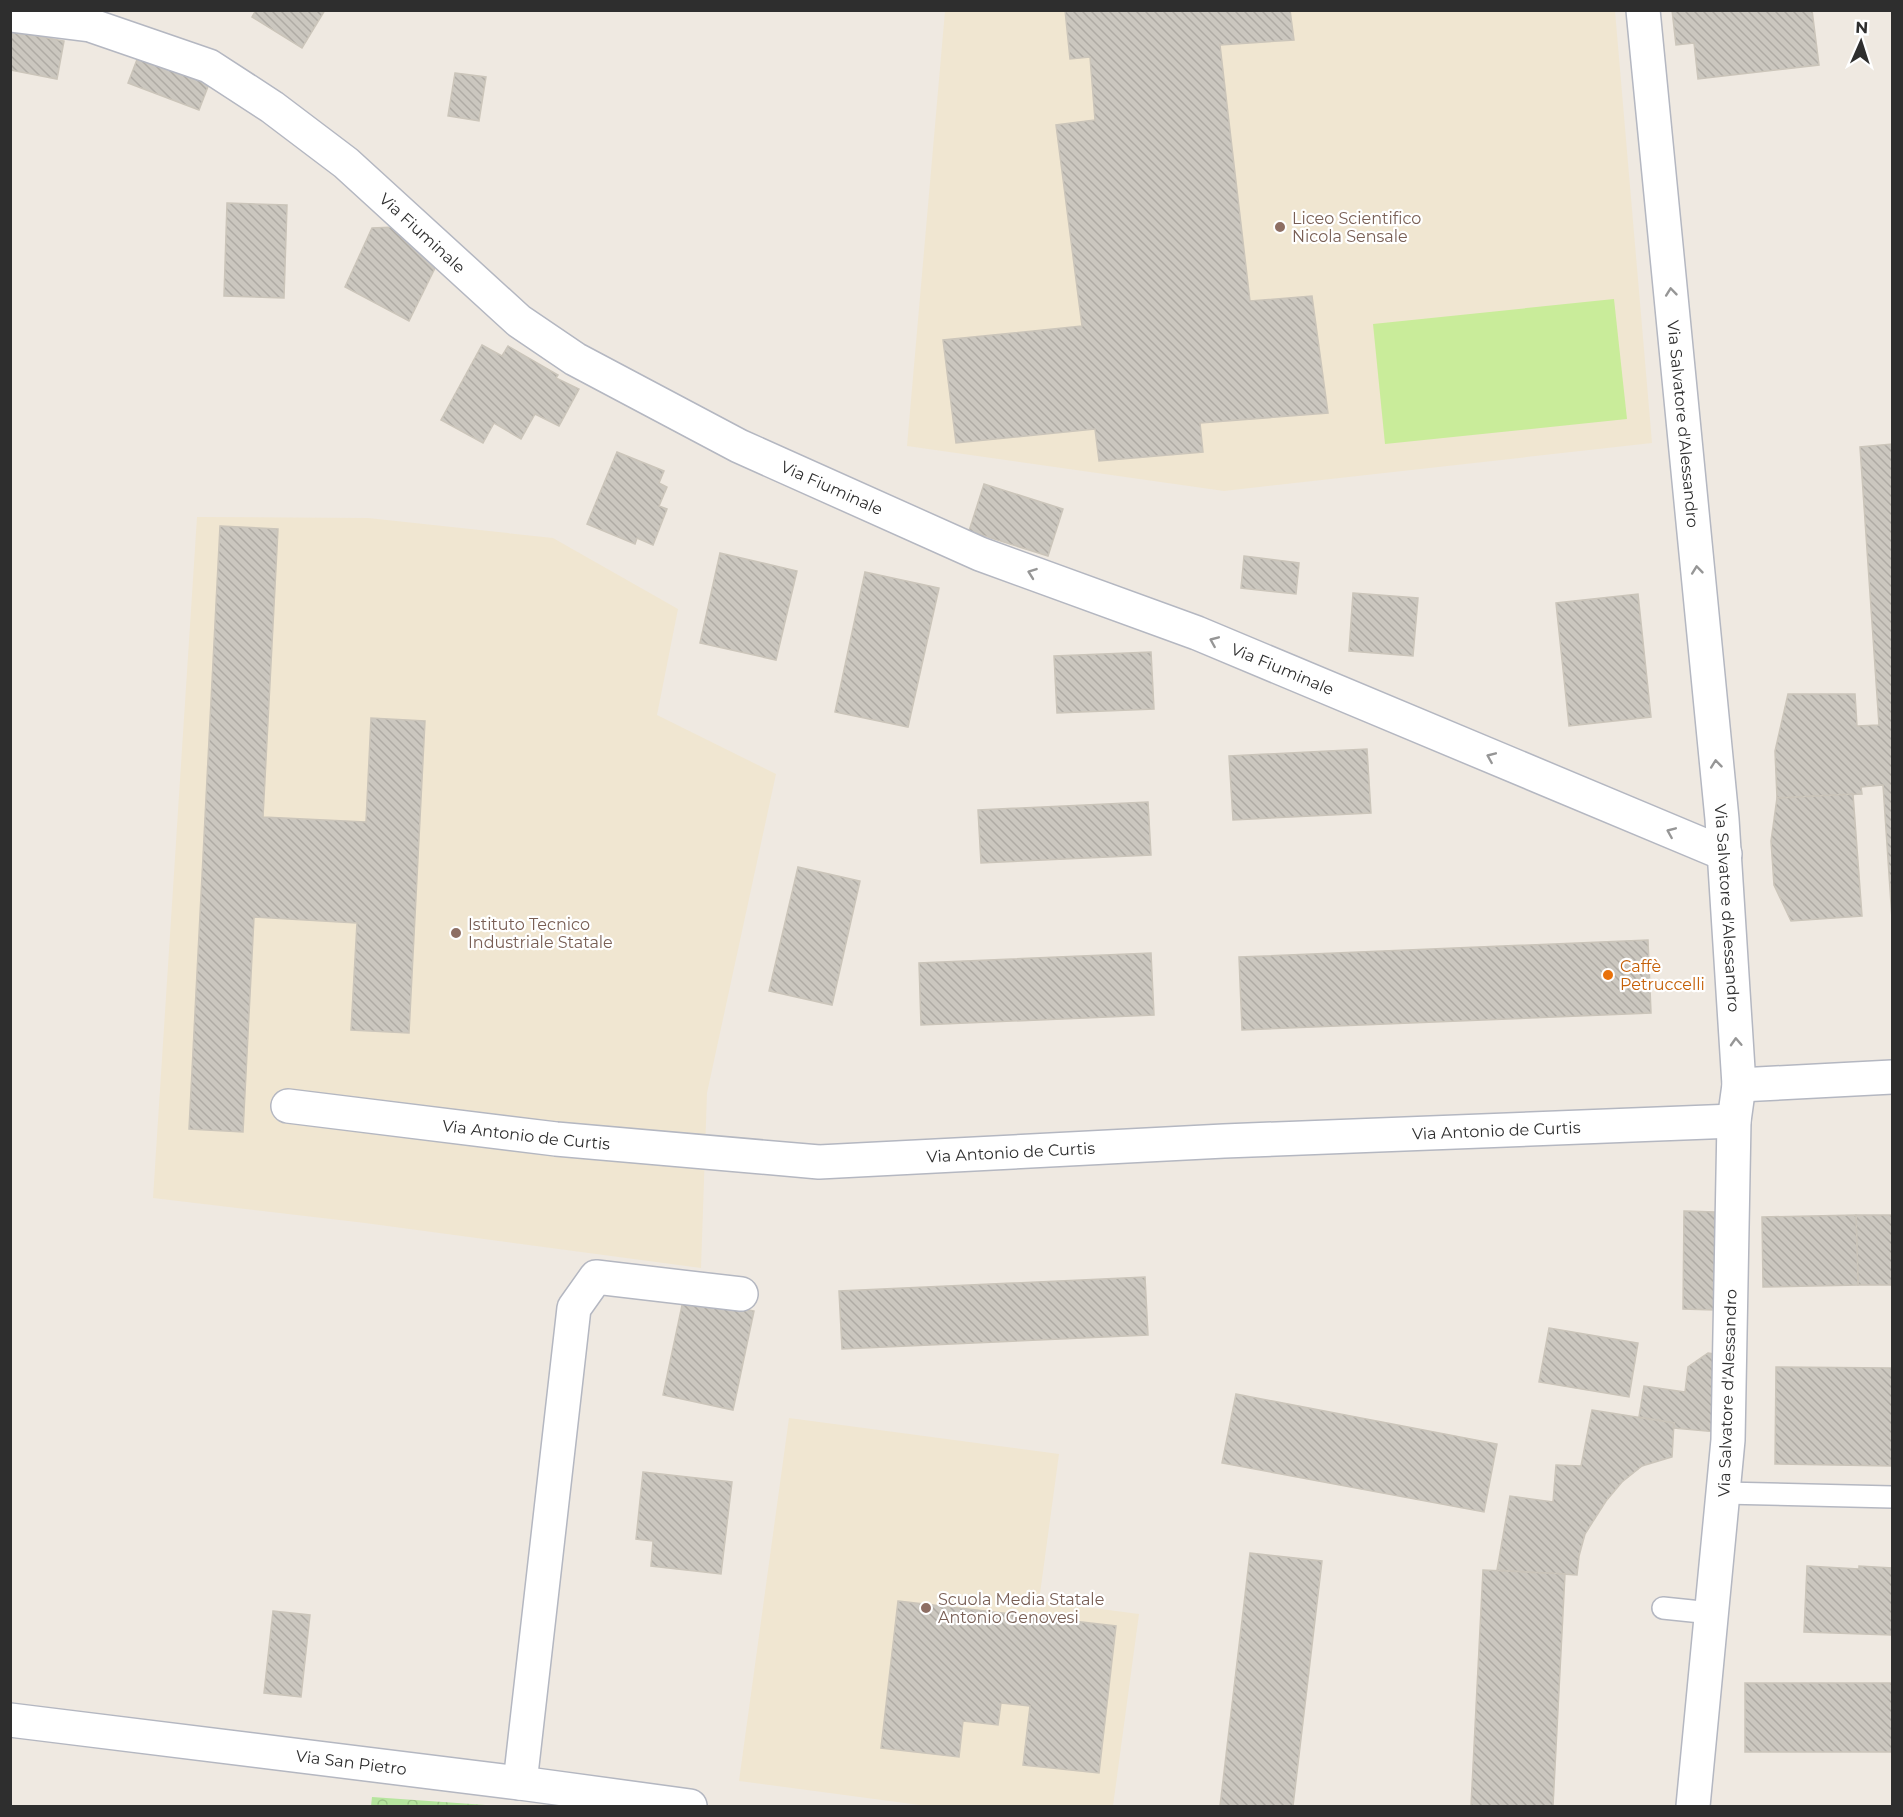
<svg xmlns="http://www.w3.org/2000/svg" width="1903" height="1817" viewBox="0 0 1903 1817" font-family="Montserrat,sans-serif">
	<defs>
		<pattern id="forest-crowns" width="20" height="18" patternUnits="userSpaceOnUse" patternTransform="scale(1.5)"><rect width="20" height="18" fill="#b6e59e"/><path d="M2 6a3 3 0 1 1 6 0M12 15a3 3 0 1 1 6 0" fill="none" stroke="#9dc588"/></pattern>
		<pattern id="building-back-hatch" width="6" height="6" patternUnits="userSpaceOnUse" patternTransform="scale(1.5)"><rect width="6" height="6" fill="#cbc7bf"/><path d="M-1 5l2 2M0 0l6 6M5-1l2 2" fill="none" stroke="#afaba4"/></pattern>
	</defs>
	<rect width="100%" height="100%" fill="#efe9e1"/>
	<g fill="#f0e6d1">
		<path d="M945,11H1615L1652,443L1224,491L907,446Z"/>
		<path d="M197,517L368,518L553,538L678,609L657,715L776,774L707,1093L701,1268L365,1223L153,1198Z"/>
		<path d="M789,1418L1059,1454L1039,1601L1139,1614L1113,1806H927L739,1781Z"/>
	</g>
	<path fill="url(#forest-crowns)" d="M372,1797L500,1806H371Z"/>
	<path fill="#c9ec9a" d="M1614,299L1627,419L1385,444L1373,324Z"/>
	<g fill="url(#building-back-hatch)" stroke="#cbc5ba" stroke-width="1.5">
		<path d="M256,10H325L302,48L252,17Z"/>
		<path d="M1065,10H1290L1294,40L1220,45L1250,301L1312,296L1328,413L1200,423L1203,452L1099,461L1095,429L956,443L943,340L1082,326L1056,125L1095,120L1090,57L1070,59Z"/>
		<path d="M1672,10H1812L1819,65L1698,79L1694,43L1676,45Z"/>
		<path d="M10,31L64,41L57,79L10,70Z"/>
		<path d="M138,57L209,84L199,110L128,83Z"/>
		<path d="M455,73L486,77L479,121L448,116Z"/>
		<path d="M227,203L287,205L284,298L224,296Z"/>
		<path d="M396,227L438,262L409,321L345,287L372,228Z"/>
		<path d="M482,345L502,356L508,346L558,375L556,378L579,389L559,426L535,414L521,439L494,423L483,443L441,420Z"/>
		<path d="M1892,444V919L1883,785L1861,787L1862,794L1777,798L1775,751L1788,694H1855L1857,726L1879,725L1860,447Z"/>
		<path d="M617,452L664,471L659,483L667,487L659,506L667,509L653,545L637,538L635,544L587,524Z"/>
		<path d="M984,484L1063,509L1048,556L969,531Z"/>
		<path d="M220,526L278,529L263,817L366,822L371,718L425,721L409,1033L351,1030L357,923L254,917L243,1132L189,1129Z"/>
		<path d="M720,553L797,571L776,660L700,643Z"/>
		<path d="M1244,556L1299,563L1296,594L1241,588Z"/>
		<path d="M865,572L939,588L908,727L835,712Z"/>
		<path d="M1353,593L1418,598L1413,656L1349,651Z"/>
		<path d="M1638,594L1651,717L1569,726L1556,603Z"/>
		<path d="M1151,652L1154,709L1057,713L1054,656Z"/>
		<path d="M1367,749L1371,813L1233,820L1229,756Z"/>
		<path d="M1853,794L1862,916L1791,921L1774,885L1771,841L1777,798Z"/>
		<path d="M1148,802L1151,855L981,863L978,810Z"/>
		<path d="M798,867L860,881L832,1005L769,991Z"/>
		<path d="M1648,940L1651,1013L1242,1030L1239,957Z"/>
		<path d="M1151,953L1154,1015L921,1025L919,963Z"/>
		<path d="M1684,1211L1715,1212L1714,1310L1683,1309Z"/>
		<path d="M1856,1215H1892V1285H1858Z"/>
		<path d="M1856,1215L1858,1285L1763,1287L1762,1217Z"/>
		<path d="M1145,1277L1148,1335L842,1349L839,1291Z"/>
		<path d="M684,1296L754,1311L733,1410L663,1395Z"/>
		<path d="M1549,1328L1638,1343L1629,1397L1539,1382Z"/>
		<path d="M1708,1353L1720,1355L1717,1432L1674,1428V1423L1639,1417L1644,1386L1685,1392L1688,1367Z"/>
		<path d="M1776,1367L1892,1368V1466L1775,1464Z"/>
		<path d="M1236,1394L1497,1444L1484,1512L1222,1463Z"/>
		<path d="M1592,1410L1674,1423L1672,1457L1642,1466L1622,1482L1606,1501L1585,1534L1579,1556L1577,1575L1497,1570L1510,1496L1553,1502L1556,1465L1581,1466Z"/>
		<path d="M643,1472L732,1482L721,1574L651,1566L653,1541L636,1539Z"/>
		<path d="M1250,1553L1322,1561L1293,1806H1220Z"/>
		<path d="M1807,1566L1859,1569V1566L1892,1568V1635L1804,1632Z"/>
		<path d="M1483,1570L1565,1574L1553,1806H1471Z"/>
		<path d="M898,1601L1116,1626L1099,1773L1023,1765L1030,1706L1001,1703L998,1725L963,1721L959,1757L881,1748Z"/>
		<path d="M273,1611L310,1615L301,1697L264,1693Z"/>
		<rect x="1745" y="1683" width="147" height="69"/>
	</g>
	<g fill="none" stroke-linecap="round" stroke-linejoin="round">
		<defs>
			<g id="lane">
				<path d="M1723,1493L1892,1497"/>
				<path d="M1663,1608L1711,1613"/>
			</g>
			<g id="street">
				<path id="s1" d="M1643,10L1722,819L1739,1085L1734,1121L1728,1440L1693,1806"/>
				<path id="s2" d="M10,15L90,25L209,66L272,107L346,163L519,321L575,359L739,446L980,554L1197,633L1725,854"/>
				<path d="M1739,1085L1892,1077"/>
				<path id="s3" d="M288,1106L556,1139L819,1162L1224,1141L1734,1121"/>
				<path id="s4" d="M10,1720L520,1783L690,1806"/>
				<path d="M520,1783L574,1308L596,1277L741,1294"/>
			</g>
		</defs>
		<use href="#lane" stroke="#b4b7c1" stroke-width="24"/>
		<use href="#street" stroke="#b4b7c1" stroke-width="36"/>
		<use href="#lane" stroke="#fff" stroke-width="21"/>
		<use href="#street" stroke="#fff" stroke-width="33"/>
	</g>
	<defs><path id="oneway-chevron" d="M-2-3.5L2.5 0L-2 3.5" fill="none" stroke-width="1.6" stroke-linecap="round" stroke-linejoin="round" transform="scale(1.5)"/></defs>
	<g stroke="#969696">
		<use href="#oneway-chevron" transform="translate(1671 292) rotate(-96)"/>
		<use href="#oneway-chevron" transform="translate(1697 570) rotate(-96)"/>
		<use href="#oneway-chevron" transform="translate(1032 573) rotate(-160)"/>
		<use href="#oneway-chevron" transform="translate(1214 641) rotate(-157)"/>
		<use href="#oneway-chevron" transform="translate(1491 757) rotate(-157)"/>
		<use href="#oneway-chevron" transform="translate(1716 764) rotate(-96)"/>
		<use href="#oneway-chevron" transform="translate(1671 832) rotate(-157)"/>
		<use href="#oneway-chevron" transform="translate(1736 1042) rotate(-93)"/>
	</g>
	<g fill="#8d6e63" stroke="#fff" stroke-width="2">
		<circle cx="1280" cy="227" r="6"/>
		<circle cx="456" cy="933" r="6"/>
		<circle cx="926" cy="1608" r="6"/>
	</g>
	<circle fill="#e8710a" stroke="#fff" stroke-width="2" cx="1608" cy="975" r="6"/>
	<g text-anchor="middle" stroke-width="4.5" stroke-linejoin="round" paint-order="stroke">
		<g font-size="16" fill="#785e54" stroke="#fff" text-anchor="start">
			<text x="1292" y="224">Liceo Scientifico<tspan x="1292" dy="18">Nicola Sensale</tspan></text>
			<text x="468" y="930">Istituto Tecnico<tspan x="468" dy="18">Industriale Statale</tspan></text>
			<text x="938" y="1605">Scuola Media Statale<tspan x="938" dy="18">Antonio Genovesi</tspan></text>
		</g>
		<g font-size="16" fill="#2e2e2e" stroke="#fff">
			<text dy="6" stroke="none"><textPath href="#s2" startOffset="478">Via Fiuminale</textPath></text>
			<text dy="6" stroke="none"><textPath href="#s1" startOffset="416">Via Salvatore d'Alessandro</textPath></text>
			<text dy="6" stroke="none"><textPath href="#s2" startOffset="964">Via Fiuminale</textPath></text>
			<text dy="6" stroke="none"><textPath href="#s2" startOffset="1450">Via Fiuminale</textPath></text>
			<text dy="6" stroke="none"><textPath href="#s1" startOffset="902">Via Salvatore d'Alessandro</textPath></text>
			<text dy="6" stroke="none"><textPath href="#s3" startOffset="1212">Via Antonio de Curtis</textPath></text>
			<text dy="6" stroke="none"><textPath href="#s3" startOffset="240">Via Antonio de Curtis</textPath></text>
			<text dy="6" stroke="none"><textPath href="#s3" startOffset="726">Via Antonio de Curtis</textPath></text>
			<text transform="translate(1727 1393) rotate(-88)" y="6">Via Salvatore d'Alessandro</text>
			<text dy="6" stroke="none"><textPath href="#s4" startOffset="344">Via San Pietro</textPath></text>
		</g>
		<g font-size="16" fill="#c56008" stroke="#fff" text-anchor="start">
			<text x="1620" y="972">Caffè<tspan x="1620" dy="18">Petruccelli</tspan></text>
		</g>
	</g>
	<rect width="1903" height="1817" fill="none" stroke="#2e2e2e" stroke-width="24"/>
	<g transform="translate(1861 42) rotate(3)" stroke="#ffffff" stroke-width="4.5" paint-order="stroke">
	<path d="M0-4.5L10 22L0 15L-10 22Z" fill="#2e2e2e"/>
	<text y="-9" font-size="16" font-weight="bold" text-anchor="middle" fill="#2e2e2e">N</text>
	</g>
</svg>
